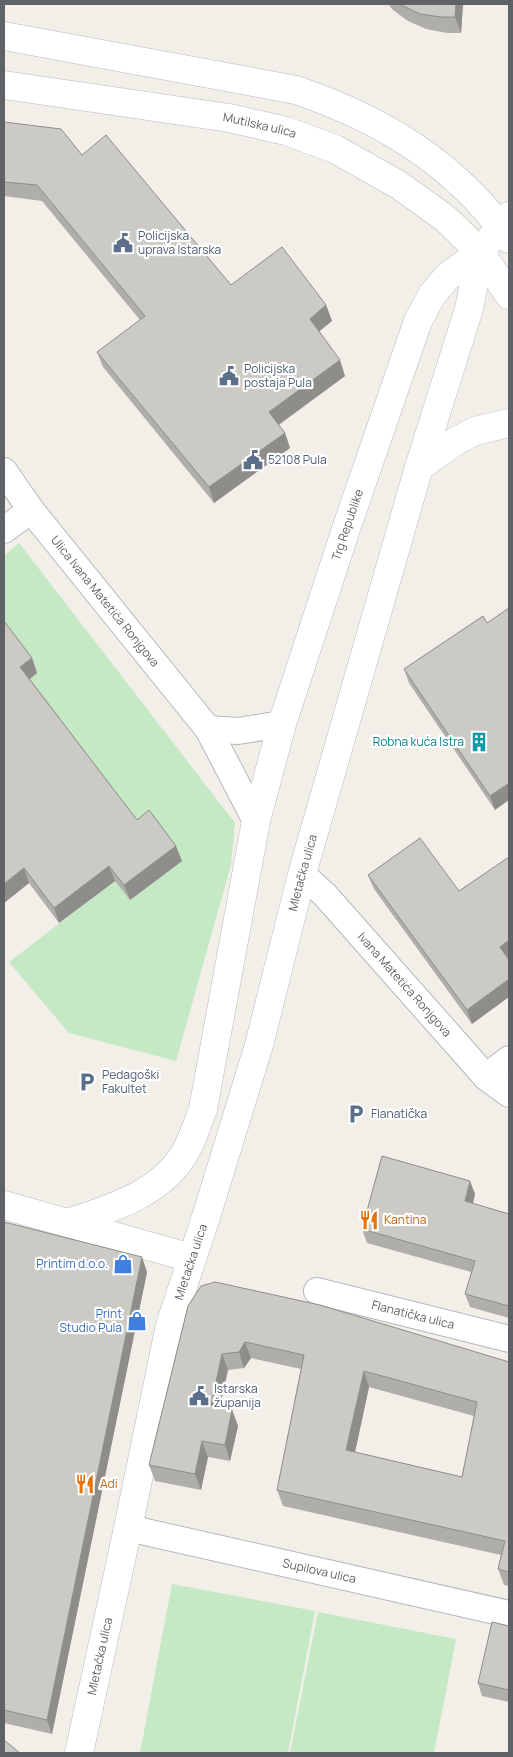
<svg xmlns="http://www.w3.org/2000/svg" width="513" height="1757" viewBox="0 0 513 1757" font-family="Manrope,sans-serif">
	<rect width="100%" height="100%" fill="#f1efe8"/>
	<g fill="#c5e8c5">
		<path d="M19,543L235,823L231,865L176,1061L69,1033L9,962L115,881L142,835L26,682L37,673L4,639V556Z"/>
		<path d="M172,1584L315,1611L288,1753H140Z"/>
		<path d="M318,1612L456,1639L434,1753H290Z"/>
	</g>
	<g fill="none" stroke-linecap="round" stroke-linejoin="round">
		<defs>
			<g id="street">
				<path id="s1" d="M4,471L31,510L208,729L256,821"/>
				<path d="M4,530L31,510"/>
				<path d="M208,729L238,731L282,724"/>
				<path id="s2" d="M302,874L325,895L486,1077L509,1094"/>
				<path d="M486,1077L509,1059"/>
				<path id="s3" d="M317,1291L509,1339"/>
				<path id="s4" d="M128,1528L509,1614"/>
			</g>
			<g id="secondary">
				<path d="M4,36L296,90C382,119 456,164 509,239"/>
				<path id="s5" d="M4,85L229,118L286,131L335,149L399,185L446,219L480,252L509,295"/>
				<path d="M419,467L456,441L475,431L509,423"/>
				<path d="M4,1205L191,1258"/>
				<path id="s6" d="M68,1223C109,1209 158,1195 183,1156C192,1142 197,1125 203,1109L256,821L282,724L347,526L418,321L432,295L447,277L480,252L509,216"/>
				<path id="s7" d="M79,1753L128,1528L170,1325L206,1217L259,1045L302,874L419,467L469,309L480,252"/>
			</g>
		</defs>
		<use href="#street" stroke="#b5b8bc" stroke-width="28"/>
		<use href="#secondary" stroke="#b6babf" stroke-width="29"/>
		<use href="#street" stroke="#fff" stroke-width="26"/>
		<use href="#secondary" stroke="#fff" stroke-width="28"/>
	</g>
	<g fill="#afaea9" fill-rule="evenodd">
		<path d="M388,4H463L461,33H447L426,29L408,21L393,10Z"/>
		<path d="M4,122L82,155L231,285L326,305L332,321L319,331L345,376L279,425L285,433L290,448L214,503L103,367L97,352L140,320L42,201L4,196Z"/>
		<path d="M483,616L495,810L409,683L404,669Z"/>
		<path d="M4,621L32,658L37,673L30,679L137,820L182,861L130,900L115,881L59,923L29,883L4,903Z"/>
		<path d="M509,857V958L472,1024L374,889L368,875L459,891Z"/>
		<path d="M475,1194L473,1204L509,1214V1318L470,1307L465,1294L471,1272L367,1243L362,1229Z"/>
		<path d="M4,1222L147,1272L52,1734L4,1723Z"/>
		<path d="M188,1306L509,1362V1586L504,1585L498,1569L501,1555L283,1506L277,1490L301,1369L251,1358L244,1368L228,1370L220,1407L232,1410L238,1426L230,1461L208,1457L201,1490L155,1481L149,1465ZM369,1387L474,1416L462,1477L355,1452Z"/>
		<path d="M509,1626V1702L482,1696L478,1683Z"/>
	</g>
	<g fill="#8f8d8a">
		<path d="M456,4H463L461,33L455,17Z"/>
		<path d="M326,305L332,321L316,334L310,319Z"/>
		<path d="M340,360L345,376L275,427L269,412Z"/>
		<path d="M285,433L290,448L214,503L209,487Z"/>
		<path d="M32,658L37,673L26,682L20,667Z"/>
		<path d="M509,783V800L495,810L490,796Z"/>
		<path d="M176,846L182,861L130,900L124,885Z"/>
		<path d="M109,866L115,881L59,923L54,908Z"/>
		<path d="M24,868L29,883L4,903V884Z"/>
		<path d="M509,940V958L505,961L500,947Z"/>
		<path d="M509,979V997L472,1024L467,1010Z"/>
		<path d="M470,1181L475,1194L470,1215L465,1201Z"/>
		<path d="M142,1257L147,1272L52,1734L47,1720Z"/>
		<path d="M245,1342L251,1358L244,1368L239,1352Z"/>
		<path d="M222,1354L228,1370L216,1421L211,1405Z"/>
		<path d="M364,1371L369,1387L352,1466L346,1450Z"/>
		<path d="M232,1410L238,1426L230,1461L225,1445Z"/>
		<path d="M202,1441L208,1457L201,1490L195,1474Z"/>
	</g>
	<g fill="#cccac5" stroke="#8f8d8a" fill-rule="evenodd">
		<path d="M399,4H456L455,17H441L420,14Z"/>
		<path d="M4,122L61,129L82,155L106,135L231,285L282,247L326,305L310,319L340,360L269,412L285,433L209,487L97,352L145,316L37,185L4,182Z"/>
		<path d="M509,608V783L490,796L404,669L483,616L487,623Z"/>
		<path d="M4,621L32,658L20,667L137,820L149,810L176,846L124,885L109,866L54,908L24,868L4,884Z"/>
		<path d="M420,838L459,891L509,857V940L500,947L509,960V979L467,1010L368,875Z"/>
		<path d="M382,1156L470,1181L465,1201L509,1214V1306L465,1294L475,1261L362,1229Z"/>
		<path d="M4,1222L142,1257L47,1720L4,1710Z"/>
		<path d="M215,1282L320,1305L509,1362V1572L498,1569L505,1541L277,1490L304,1355L245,1342L239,1352L222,1354L211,1405L232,1410L225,1445L202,1441L195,1474L149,1465L188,1306L201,1286ZM364,1371L477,1402L462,1477L346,1450Z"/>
		<path d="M492,1622L509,1626V1690L478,1683Z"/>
		<path d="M4,1740L20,1753H4Z"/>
	</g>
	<defs>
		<symbol id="civic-bare" viewBox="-9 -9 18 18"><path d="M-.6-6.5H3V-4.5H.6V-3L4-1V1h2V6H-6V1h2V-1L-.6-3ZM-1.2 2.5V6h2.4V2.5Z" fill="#5c6f8a" stroke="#fff" stroke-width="2.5" paint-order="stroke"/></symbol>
		<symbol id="building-bare" viewBox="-9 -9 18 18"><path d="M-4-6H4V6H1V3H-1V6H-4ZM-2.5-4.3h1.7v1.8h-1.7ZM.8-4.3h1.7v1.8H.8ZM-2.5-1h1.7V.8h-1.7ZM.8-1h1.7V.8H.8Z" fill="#0f9aa8" stroke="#fff" stroke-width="2.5" paint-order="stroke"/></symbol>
		<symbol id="parking-bare" viewBox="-9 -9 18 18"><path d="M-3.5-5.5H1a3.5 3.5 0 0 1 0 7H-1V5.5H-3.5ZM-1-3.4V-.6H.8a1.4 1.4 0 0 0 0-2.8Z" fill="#5c6f8a" stroke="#fff" stroke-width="2.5" paint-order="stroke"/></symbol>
		<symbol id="restaurant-bare" viewBox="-9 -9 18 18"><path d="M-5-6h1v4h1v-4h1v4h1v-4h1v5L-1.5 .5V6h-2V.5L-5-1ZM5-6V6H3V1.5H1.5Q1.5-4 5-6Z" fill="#e8710a" stroke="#fff" stroke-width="2.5" paint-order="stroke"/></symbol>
		<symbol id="shop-bare" viewBox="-9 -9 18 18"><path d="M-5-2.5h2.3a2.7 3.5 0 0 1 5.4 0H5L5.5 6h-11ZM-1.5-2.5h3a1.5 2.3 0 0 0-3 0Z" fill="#3f7fe0" stroke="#fff" stroke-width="2.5" paint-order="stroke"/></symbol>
	</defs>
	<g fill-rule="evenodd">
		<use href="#civic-bare" x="109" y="229" width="28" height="28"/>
		<use href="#civic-bare" x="215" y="362" width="28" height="28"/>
		<use href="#civic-bare" x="239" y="446" width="28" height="28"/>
		<use href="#building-bare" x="465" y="728" width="28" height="28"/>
		<use href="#parking-bare" x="73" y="1068" width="28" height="28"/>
		<use href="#parking-bare" x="342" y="1100" width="28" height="28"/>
		<use href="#restaurant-bare" x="355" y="1206" width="28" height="28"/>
		<use href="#shop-bare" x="109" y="1250" width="28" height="28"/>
		<use href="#shop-bare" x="123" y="1307" width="28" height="28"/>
		<use href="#civic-bare" x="185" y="1382" width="28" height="28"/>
		<use href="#restaurant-bare" x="71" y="1470" width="28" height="28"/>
	</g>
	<g text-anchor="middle" stroke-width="4.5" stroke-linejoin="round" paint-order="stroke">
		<g font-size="12" fill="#5f6368" stroke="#fff">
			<text dy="4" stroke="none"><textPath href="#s5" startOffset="259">Mutilska ulica</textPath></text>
			<text dy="4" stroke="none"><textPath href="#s6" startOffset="790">Trg Republike</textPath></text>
			<text dy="4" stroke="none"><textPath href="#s1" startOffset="165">Ulica Ivana Matetića Ronjgova</textPath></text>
			<text dy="4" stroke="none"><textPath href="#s7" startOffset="909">Mletačka ulica</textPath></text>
			<text dy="4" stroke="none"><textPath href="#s2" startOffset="151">Ivana Matetića Ronjgova</textPath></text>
			<text dy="4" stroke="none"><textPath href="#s7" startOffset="504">Mletačka ulica</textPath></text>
			<text dy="4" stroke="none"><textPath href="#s3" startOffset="99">Flanatička ulica</textPath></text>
			<text dy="4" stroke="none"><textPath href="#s4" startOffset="196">Supilova ulica</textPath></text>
			<text dy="4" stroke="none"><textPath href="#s7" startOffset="99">Mletačka ulica</textPath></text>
		</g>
		<g font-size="12" fill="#4e5e75" stroke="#fff" text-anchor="start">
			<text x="138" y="240">Policijska<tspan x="138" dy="14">uprava Istarska</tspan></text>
			<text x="244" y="373">Policijska<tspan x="244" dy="14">postaja Pula</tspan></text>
			<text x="268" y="464">52108 Pula</text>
			<text x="102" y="1079">Pedagoški<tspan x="102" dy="14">Fakultet</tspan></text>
			<text x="371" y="1118">Flanatička</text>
			<text x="214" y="1393">Istarska<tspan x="214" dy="14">županija</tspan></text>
		</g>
		<g font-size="12" fill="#0d838f" stroke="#fff" text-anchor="end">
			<text x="464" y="746">Robna kuća Istra</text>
		</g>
		<g font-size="12" fill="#c56008" stroke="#fff" text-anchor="start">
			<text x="384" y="1224">Kantina</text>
			<text x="100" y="1488">Adi</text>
		</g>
		<g font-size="12" fill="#366cbe" stroke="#fff" text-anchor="end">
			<text x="108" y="1268">Printim d.o.o.</text>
			<text x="122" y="1318">Print<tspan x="122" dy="14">Studio Pula</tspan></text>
		</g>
	</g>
	<rect width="513" height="1757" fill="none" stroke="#5f6368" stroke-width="10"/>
</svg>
